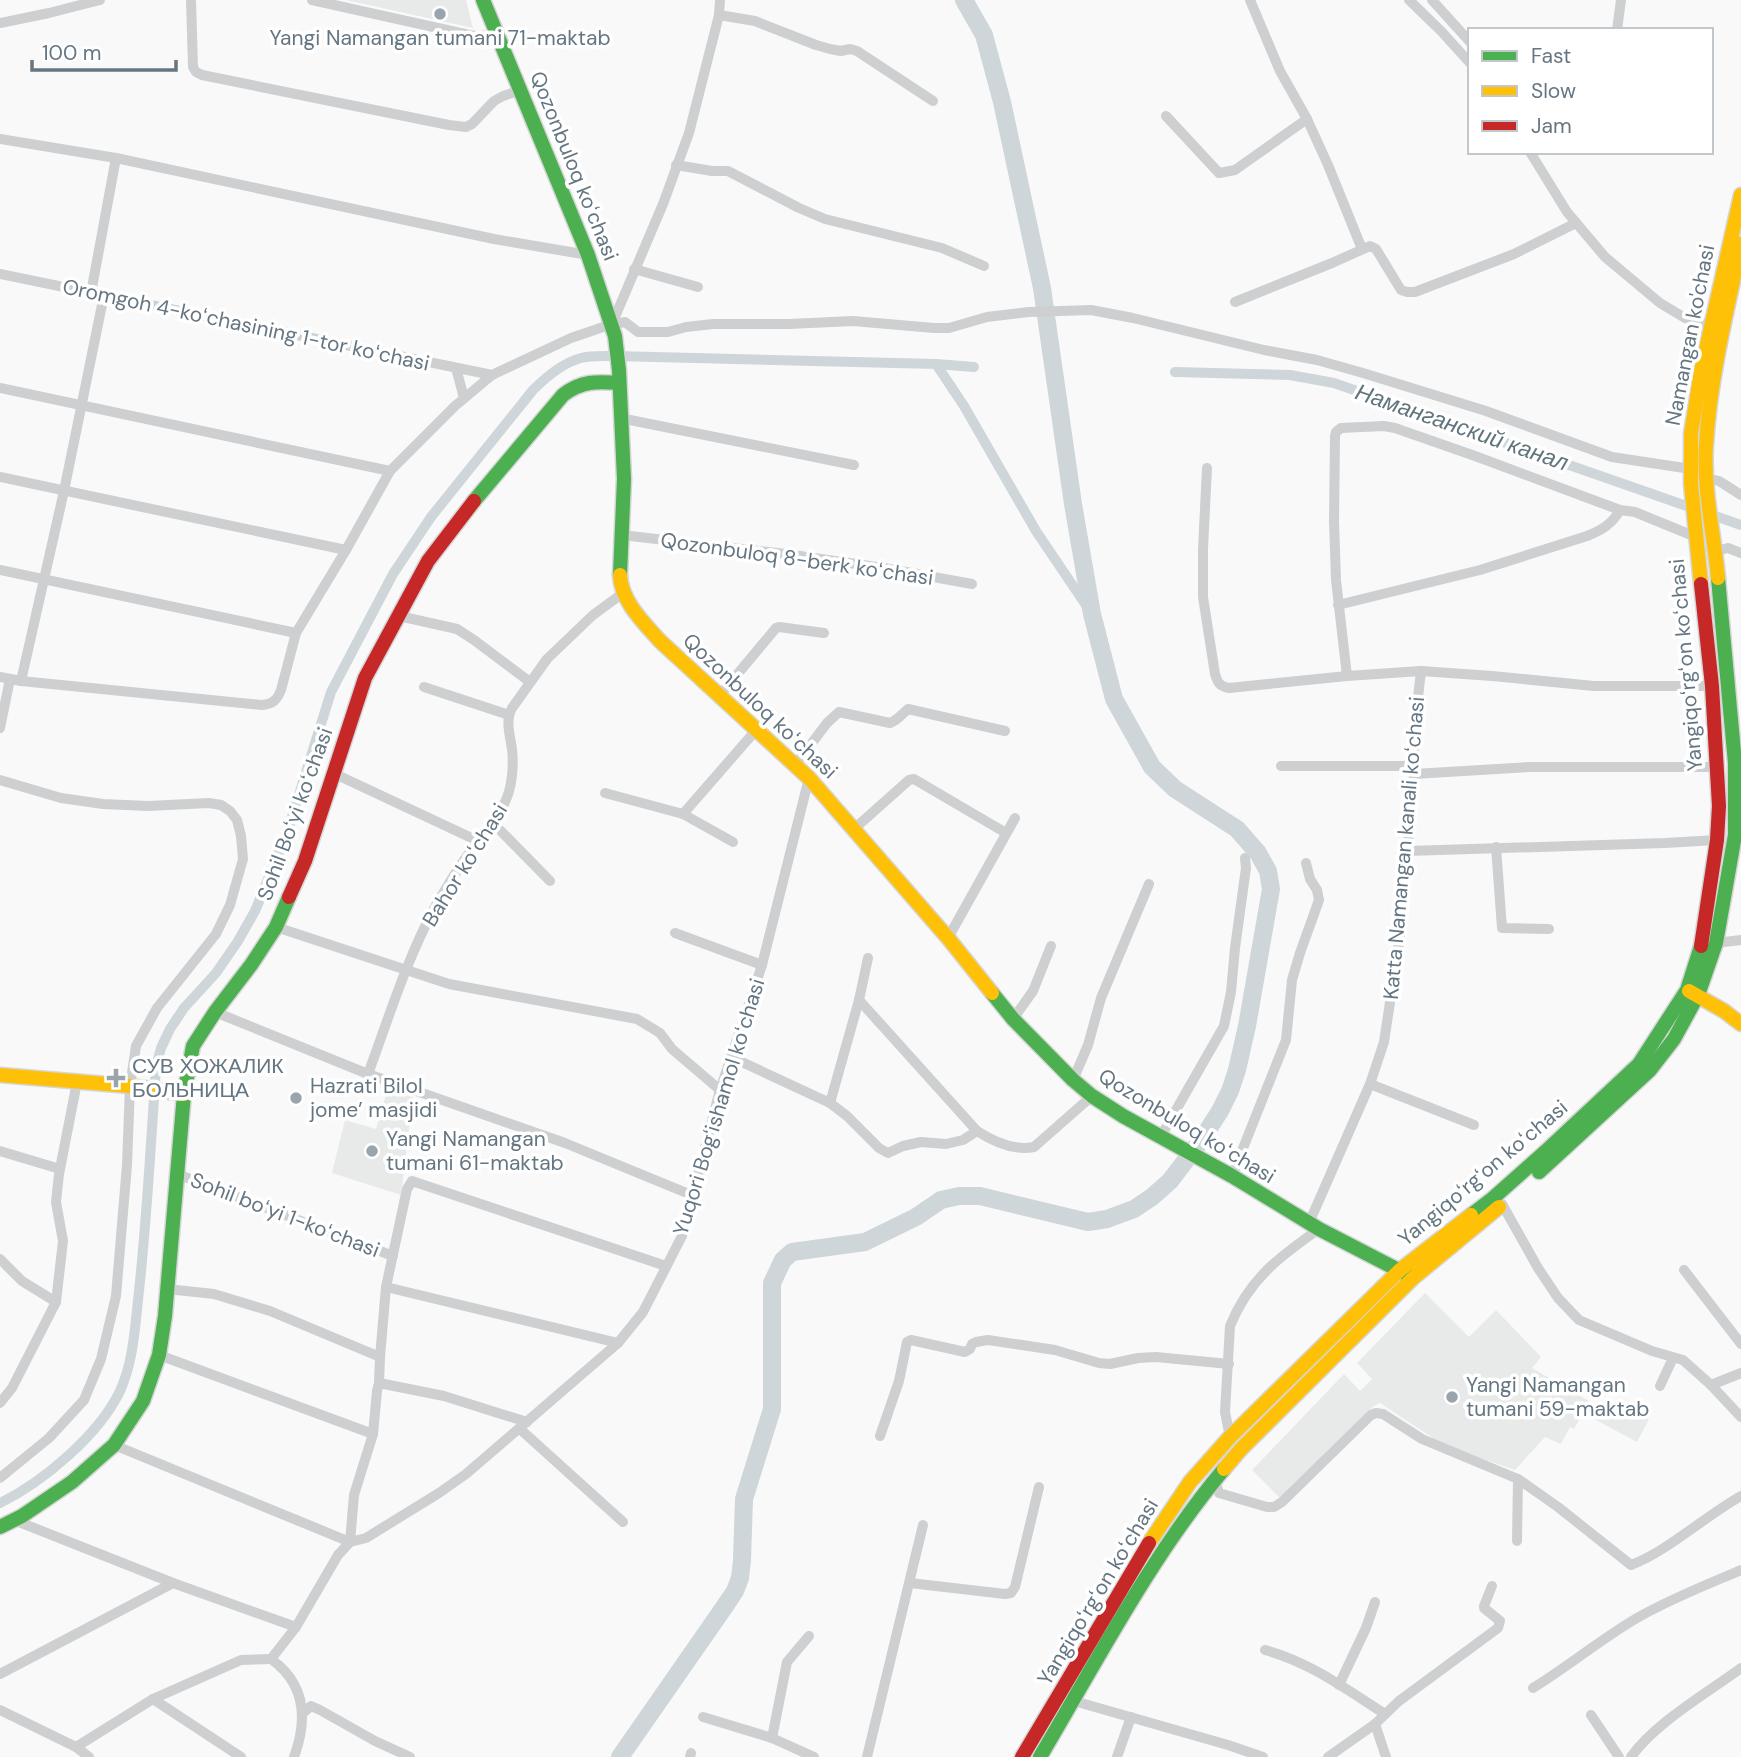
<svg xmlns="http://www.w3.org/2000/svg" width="1741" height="1757" viewBox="0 0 1741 1757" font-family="'DM Sans',sans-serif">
	<rect width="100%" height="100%" fill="#f9f9f9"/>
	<g fill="#e8e9e9">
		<path d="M346,0H466L473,28Z"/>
		<path d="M388,1088L413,1097L401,1195L332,1173L345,1120L376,1129Z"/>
		<path d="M1425,1293L1469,1337L1496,1310L1541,1357L1532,1368L1592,1403L1652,1408L1647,1423L1637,1442L1583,1413L1574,1429L1570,1427L1561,1444L1545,1437L1515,1470L1445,1446L1380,1403L1374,1406L1281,1499L1252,1470L1344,1374L1360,1391L1372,1379L1357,1363Z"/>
	</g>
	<path fill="#e8ebe6" d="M1532,1371L1551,1391L1512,1428L1493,1408Z"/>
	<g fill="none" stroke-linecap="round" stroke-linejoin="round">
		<g stroke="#ced6d9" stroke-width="10">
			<path d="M936,364L964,406L1036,531L1092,614"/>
			<path d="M1175,372L1290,375L1334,383L1741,525"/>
			<path d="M0,1503C43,1482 99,1435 120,1391C134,1360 135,1325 139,1291C147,1217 151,1142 156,1067L161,1048L170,1029L184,1008L216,973L238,941L255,911L287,833L331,692L393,574L431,517L533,390C546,377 562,363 581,358C591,355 604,356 615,356L936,364L974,367"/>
		</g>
		<path stroke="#ced6d9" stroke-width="18" d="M620,1757L725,1606L735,1591L740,1578L742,1560L744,1499L772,1409V1283L783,1260L792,1252L865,1242L916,1217L941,1200L959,1196H980L1088,1222L1107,1219L1134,1209L1152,1197L1170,1181L1202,1139L1220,1111L1230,1091L1237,1070L1247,1026L1271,889L1268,871L1258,853L1237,829L1175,789L1152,767L1114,699L1092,614L1073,504L1042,288L1002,102L984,35L964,0"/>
		<defs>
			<g id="fast">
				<path d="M483,0L588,255L615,336L619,370L624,479L620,575"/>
				<path d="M474,501L563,395C581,381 597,381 619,383"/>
				<path d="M992,993L1013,1019L1073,1080L1092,1096L1123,1116L1232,1176L1319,1229L1408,1275"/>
				<path d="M1539,1172L1650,1070L1674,1039L1698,995L1716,943L1735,835V763L1718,578"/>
				<path d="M1471,1215L1492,1199L1546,1151L1639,1064L1687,990L1701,946"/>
				<path d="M0,1527L22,1516L72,1482L114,1445L143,1401L159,1355L165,1316L184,1094L193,1046L215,1012L251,965L276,927L289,897"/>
				<path d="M1040,1757C1098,1659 1151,1556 1224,1469"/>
			</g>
			<g id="slow">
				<path d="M620,575C621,601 643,622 660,641L809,778L948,938L992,993"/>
				<path d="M1718,578C1714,534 1703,489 1706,445C1710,377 1727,310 1741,244"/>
				<path d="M1701,584L1691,484V434L1701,371L1741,195"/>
				<path d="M1689,991L1724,1011L1741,1024"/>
				<path d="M0,1075L130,1086L184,1094"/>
				<path d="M1224,1469L1241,1449L1413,1278L1499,1207"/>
				<path d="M1149,1543L1190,1482L1230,1437L1400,1270L1471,1215"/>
			</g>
			<g id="jam">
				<path d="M289,897L305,861L365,678L428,561L474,501"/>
				<path d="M1701,946L1717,840L1719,806L1712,686L1701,584"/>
				<path d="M1022,1757L1149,1543"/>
			</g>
		</defs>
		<use href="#fast" stroke="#d5d6d7" stroke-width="17"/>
		<use href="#slow" stroke="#d5d6d7" stroke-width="17"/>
		<use href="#jam" stroke="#d5d6d7" stroke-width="17"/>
		<g stroke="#cecfd0" stroke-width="10">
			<path d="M191,0L193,67L196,72L202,75L449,125L466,127L472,124L494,101L503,96L521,90"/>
			<path d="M312,0L474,36L498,35"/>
			<path d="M1250,0L1280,71L1307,119L1328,165L1362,249"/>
			<path d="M1409,0L1441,31L1470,63"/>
			<path d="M1432,0L1470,42"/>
			<path d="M719,15L755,21L816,45L830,49L841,51L850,49L857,51L933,101"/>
			<path d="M0,23L49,13L100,0"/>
			<path d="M1617,30L1621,0"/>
			<path d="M1166,116L1219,173L1235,170L1307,119"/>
			<path d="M0,139L116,158L494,239L588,255"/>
			<path d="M1530,152L1567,212L1605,257L1660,303L1685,318L1716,327"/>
			<path d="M676,165L712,171H728L799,208L825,219L942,248L984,266"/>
			<path d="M634,269L698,287"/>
			<path d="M0,274L492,375"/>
			<path d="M91,293L116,158"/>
			<path d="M1235,302L1332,263L1370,246L1376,249L1401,290L1407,292H1415L1514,254L1576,223"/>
			<path d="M612,324L663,204L689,133L719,15L720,0"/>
			<path d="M456,368L464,398"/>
			<path d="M0,388L390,471"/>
			<path d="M620,418L854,465"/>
			<path d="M1207,468L1203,549V597L1215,674C1218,683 1219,686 1229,688L1347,676L1421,671L1492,676L1594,686H1712"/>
			<path d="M0,477L346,550"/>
			<path d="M1706,478L1719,481L1741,495"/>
			<path d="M622,535L786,554L884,568L972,584"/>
			<path d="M1716,551L1728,548L1741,553"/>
			<path d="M0,570L296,633"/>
			<path d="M1338,605L1480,570L1587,536C1602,530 1612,524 1620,510"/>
			<path d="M399,616L457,629L474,640L530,682"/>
			<path d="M1347,676L1336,580L1334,521L1335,436L1336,432L1341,428L1384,426L1395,428L1475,456L1620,510L1635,512L1696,537"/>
			<path d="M0,677L21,681L262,705C273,704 277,700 281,690L296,633L346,550L390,471L455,406L492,375L571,338L612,324L625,322L638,332H668L686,327L713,324H789L853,321L934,328H949L987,317L1029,312L1091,310L1133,318L1264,350L1317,360L1363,373L1486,411L1612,457L1691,469"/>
			<path d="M21,681L64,491L104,295"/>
			<path d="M424,687L509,715"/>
			<path d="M720,695L776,628L779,627L824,633"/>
			<path d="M0,728L10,679"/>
			<path d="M796,764L827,723L839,712L890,723C898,720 902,714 908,709L1005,731"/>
			<path d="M1281,766H1414"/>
			<path d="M333,773L478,841"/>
			<path d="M1414,774L1530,767H1717"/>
			<path d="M0,780L61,798L103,804L148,806L209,803L221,805L230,811L237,820L241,836L243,859L230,905L216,934L157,1008L136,1046L130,1086L127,1165L116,1296L101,1359L84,1400L49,1438L0,1478"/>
			<path d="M605,793L683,814L733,842"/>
			<path d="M683,814L757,729"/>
			<path d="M494,824L550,881"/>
			<path d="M854,829L909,780L914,779L1006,833"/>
			<path d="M1496,847L1502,928L1549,929"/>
			<path d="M1408,851L1665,843L1717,840"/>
			<path d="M276,927L449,984L637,1019L660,1033L672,1049L720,1090"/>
			<path d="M675,933L762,965"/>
			<path d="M948,938L1015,818"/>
			<path d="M1716,943L1741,940"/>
			<path d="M859,1000L977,1131C994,1142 1014,1151 1034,1147L1092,1096"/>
			<path d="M215,1012L368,1074L565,1143L694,1196"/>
			<path d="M1013,1019L1033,991L1051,946"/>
			<path d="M731,1057L830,1103L847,1116L879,1148L888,1153L903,1146L921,1142L946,1144L963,1140L977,1131"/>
			<path d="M368,1074C389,1017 407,958 436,905C449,883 462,861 478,842C488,828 498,818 505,802C512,788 514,765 512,749C510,735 505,721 512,708L547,659L593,615L623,593"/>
			<path d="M1073,1080L1088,1045L1101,998L1149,884"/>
			<path d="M1370,1084L1474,1125"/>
			<path d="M830,1103L859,1000L868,958"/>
			<path d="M1160,1138L1224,1026L1231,992L1235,948L1246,868L1245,858"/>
			<path d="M0,1151L60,1169"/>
			<path d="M177,1174L393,1256"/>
			<path d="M1232,1176L1286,1040L1292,980L1300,953L1319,900L1317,890L1310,879L1306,863"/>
			<path d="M1502,1204L1538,1268L1558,1298L1579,1320L1652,1351L1683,1360L1711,1385L1741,1373"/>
			<path d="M1309,1223L1370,1084L1384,1042L1400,936L1414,774V733L1421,671"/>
			<path d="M0,1259L22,1281L56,1302"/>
			<path d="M1684,1270L1741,1344"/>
			<path d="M386,1287L618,1343"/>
			<path d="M167,1289L214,1294L270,1311L380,1357L386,1287L407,1189L412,1181L666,1266"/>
			<path d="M159,1355L373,1434"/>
			<path d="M379,1383L444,1396L527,1422"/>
			<path d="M1711,1385L1741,1417"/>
			<path d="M1660,1386L1673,1358"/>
			<path d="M0,1403L12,1388L56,1302L63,1241L56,1202L59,1174L77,1082"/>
			<path d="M520,1429L623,1522"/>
			<path d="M880,1436L899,1381L907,1342L911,1340L965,1352L970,1349L972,1344L976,1342L988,1340L1055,1350L1099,1363L1110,1364L1138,1358L1156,1357L1229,1364"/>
			<path d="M1230,1437L1225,1412L1230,1326C1249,1279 1279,1257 1319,1229"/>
			<path d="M114,1445L350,1542L354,1495L373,1434L377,1391L379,1383L380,1357"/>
			<path d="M1215,1480L1219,1493L1267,1507H1274L1282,1502L1371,1415L1376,1413L1383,1414L1422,1439L1518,1479L1558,1507L1631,1565C1668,1551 1705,1516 1741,1496"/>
			<path d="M14,1520L173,1583L296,1627"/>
			<path d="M1517,1541L1518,1479"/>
			<path d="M910,1583L1005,1594L1011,1593L1015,1587L1039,1487"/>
			<path d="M1265,1650C1310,1662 1347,1690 1385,1714"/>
			<path d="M0,1674L173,1583"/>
			<path d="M1339,1685L1366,1628L1375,1602"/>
			<path d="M1533,1688C1569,1666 1601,1639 1637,1618C1670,1599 1706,1585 1741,1570"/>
			<path d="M1074,1697L1081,1703L1228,1745L1263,1757"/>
			<path d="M153,1699L241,1757"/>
			<path d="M0,1710L76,1747L89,1757"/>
			<path d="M303,1713L311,1706L320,1710L375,1741L410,1757"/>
			<path d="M1591,1715L1619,1757"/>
			<path d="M703,1717L772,1738L814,1757"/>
			<path d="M1375,1724L1399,1701L1498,1628L1500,1621L1484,1608V1606L1492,1586"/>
			<path d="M772,1738L787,1662L809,1636"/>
			<path d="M76,1747L153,1699L241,1660L271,1659"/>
			<path d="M294,1757C308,1719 306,1684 271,1659L296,1627L338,1555L350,1542L366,1538L439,1493L466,1474L618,1343L643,1312L682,1236L720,1090L762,965L809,778"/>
			<path d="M690,1757L691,1753"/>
			<path d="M867,1757L923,1525"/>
			<path d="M1117,1757L1131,1717"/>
			<path d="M1328,1757L1375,1724L1386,1757"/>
			<path d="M1631,1757C1655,1723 1707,1693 1741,1668"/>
		</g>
		<use href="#fast" stroke="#4caf50" stroke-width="14"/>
		<use href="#slow" stroke="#ffc107" stroke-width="14"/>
		<use href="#jam" stroke="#c62828" stroke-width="14"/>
	</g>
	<g fill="#99a4ac" stroke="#fff" stroke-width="2.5">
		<circle cx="440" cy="14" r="7"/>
		<path d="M112.5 1067.5h7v7h7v7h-7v7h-7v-7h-7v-7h7z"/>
		<circle cx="296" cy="1098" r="7"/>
		<circle cx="372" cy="1151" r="7"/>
		<circle cx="1452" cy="1397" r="7"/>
	</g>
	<g text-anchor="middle" stroke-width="7" stroke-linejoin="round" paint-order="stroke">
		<g font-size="21" fill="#657683" stroke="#fff" text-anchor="start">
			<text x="440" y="45" text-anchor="middle">Yangi Namangan tumani 71-maktab</text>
			<text x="132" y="1073">СУВ ХОЖАЛИК<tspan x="132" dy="24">БОЛЬНИЦА</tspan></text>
			<text x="310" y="1093">Hazrati Bilol<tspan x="310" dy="24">jome’ masjidi</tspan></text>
			<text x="386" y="1146">Yangi Namangan<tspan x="386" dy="24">tumani 61-maktab</tspan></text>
			<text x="1466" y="1392">Yangi Namangan<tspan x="1466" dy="24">tumani 59-maktab</tspan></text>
		</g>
		<g font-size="21" fill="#657683" stroke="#fff">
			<text transform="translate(574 166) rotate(68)" y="7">Qozonbuloq koʻchasi</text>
			<text transform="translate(246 325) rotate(12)" y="7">Oromgoh 4-koʻchasining 1-tor koʻchasi</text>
			<text transform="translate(1690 335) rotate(-79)" y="7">Namangan ko'chasi</text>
			<text transform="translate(797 559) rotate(8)" y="7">Qozonbuloq 8-berk koʻchasi</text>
			<text transform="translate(1686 665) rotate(-95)" y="7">Yangiqoʻrgʻon koʻchasi</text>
			<text transform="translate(760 706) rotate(43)" y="7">Qozonbuloq koʻchasi</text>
			<text transform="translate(295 814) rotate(-70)" y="7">Sohil Boʻyi koʻchasi</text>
			<text transform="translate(1404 848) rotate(-85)" y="7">Katta Namangan kanali koʻchasi</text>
			<text transform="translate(465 865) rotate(-58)" y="7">Bahor koʻchasi</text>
			<text transform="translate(719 1107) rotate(-73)" y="7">Yuqori Bogʻishamol koʻchasi</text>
			<text transform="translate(1187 1126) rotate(31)" y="7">Qozonbuloq koʻchasi</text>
			<text transform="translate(1483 1173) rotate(-40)" y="7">Yangiqoʻrgʻon koʻchasi</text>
			<text transform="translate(285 1215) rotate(21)" y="7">Sohil boʻyi 1-koʻchasi</text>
			<text transform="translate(1098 1592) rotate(-59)" y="7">Yangiqoʻrgʻon koʻchasi</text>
		</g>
		<g font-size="23" font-style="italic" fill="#60757c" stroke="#fff">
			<text transform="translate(1462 427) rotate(19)" y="8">Наманганский канал</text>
		</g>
	</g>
	<rect x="1468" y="28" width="245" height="126" fill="#ffffff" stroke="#c1c8cd" stroke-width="2"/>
	<rect x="1482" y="51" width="35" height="10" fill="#4caf50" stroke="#c1c8cd" stroke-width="2"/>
	<text x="1531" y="63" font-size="21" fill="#657683">Fast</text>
	<rect x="1482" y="86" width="35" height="10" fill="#ffc107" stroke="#c1c8cd" stroke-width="2"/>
	<text x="1531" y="98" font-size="21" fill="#657683">Slow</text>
	<rect x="1482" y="121" width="35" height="10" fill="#c62828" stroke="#c1c8cd" stroke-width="2"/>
	<text x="1531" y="133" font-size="21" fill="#657683">Jam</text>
	<path d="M32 60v10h144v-10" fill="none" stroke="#657683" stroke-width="3.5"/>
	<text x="42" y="60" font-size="21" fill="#657683" stroke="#ffffff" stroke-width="5" paint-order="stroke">100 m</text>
</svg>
